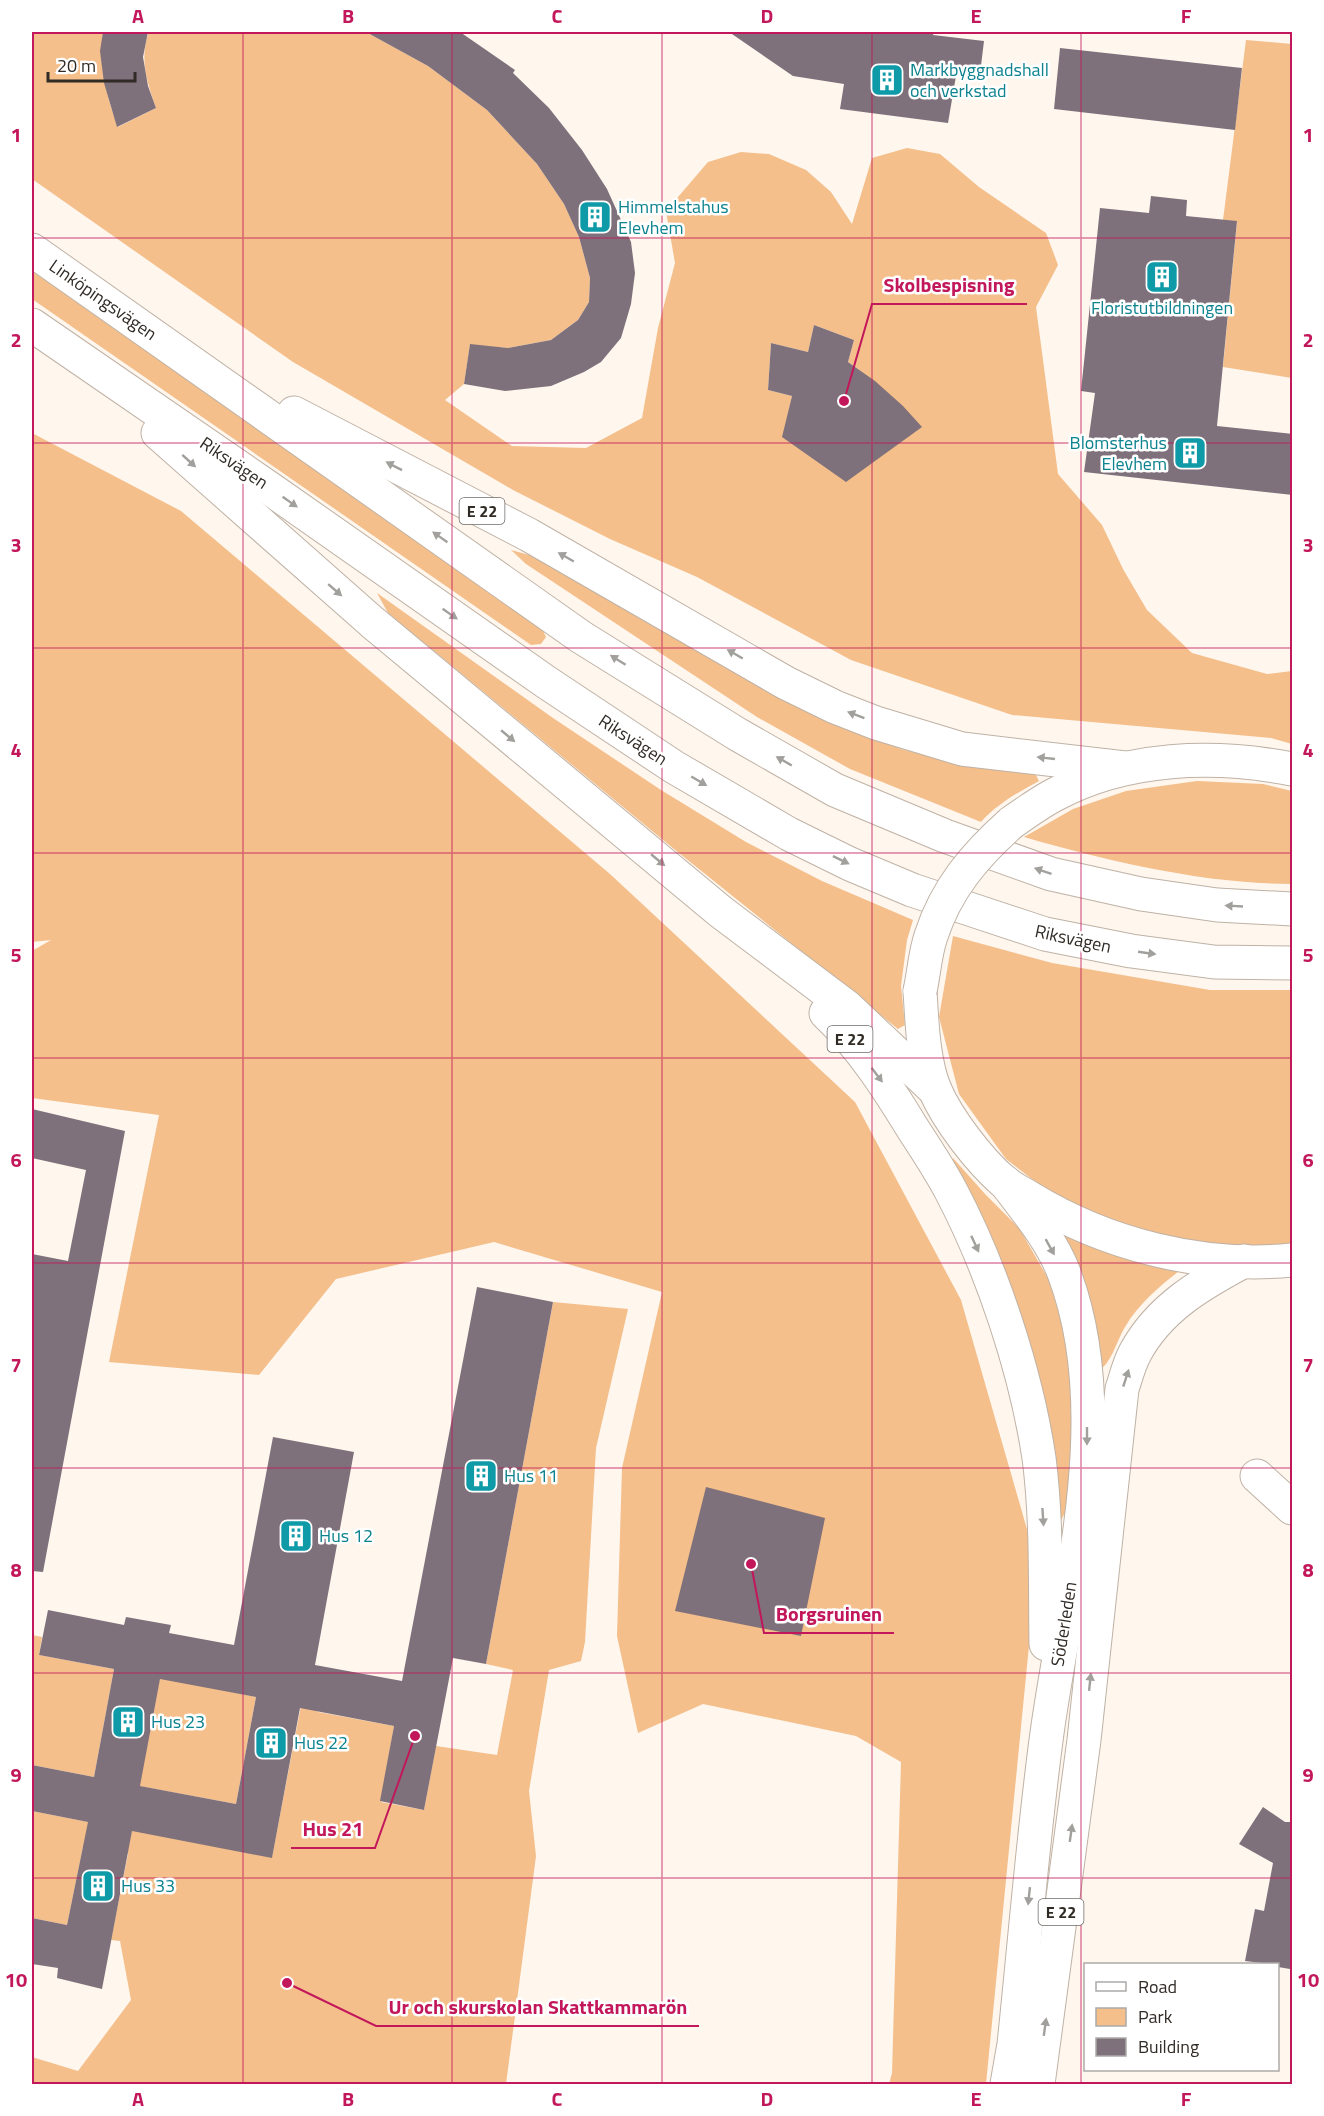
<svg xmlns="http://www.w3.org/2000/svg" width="1324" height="2116" viewBox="0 0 1324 2116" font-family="'Titillium Web',sans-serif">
	<rect width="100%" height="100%" fill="#fff6ee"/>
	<g fill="#f4bf8b" fill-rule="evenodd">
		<path d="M32,32H103C99,65 106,96 118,127L156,108C147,82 139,58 149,32H366L428,66L487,110L537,164L564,204L579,237L590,278L589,302L578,320L551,340L508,348L470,345L464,384L445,400L512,446L586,448L642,418L658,328L675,263L666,211L708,162L741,152L769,154L806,170L831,192L852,224L872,158L907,148L940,154L979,187L1046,233L1058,265L1036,307L1058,474L1102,525L1123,569L1147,610L1192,653L1267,674L1292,671V744L1271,738L1012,715L851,660L697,577L610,539L513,490L293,362L32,179ZM814,325L854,340L848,362C876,381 899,402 921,427L783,437L792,396L768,390L771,343L808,352Z"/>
		<path d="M1246,40L1292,44V378L1223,367L1237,222L1223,220Z"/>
		<path d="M32,271L541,627L546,637L541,644L531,645L32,299Z"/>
		<path d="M32,433L181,511L610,874L855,1102L961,1300L1037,1564L986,2084H889L892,2073L901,1762L856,1736L703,1704L638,1733L617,1636L622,1468L662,1292L494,1242L336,1279L259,1375L109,1362L159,1115L32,1098V951L51,940L32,942Z"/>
		<path d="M511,550L544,559L823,718L901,749L972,767L1034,771L1039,781C1017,793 997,804 981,822L850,769L757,717L526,564Z"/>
		<path d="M377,593L553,718L661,790L746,842L822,881L913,920L907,940L901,986L905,1025L898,1029L674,849L388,613Z"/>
		<path d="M1197,781L1263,784L1292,791V884C1205,884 1107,861 1024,837L1073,809L1126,791Z"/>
		<path d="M953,936L1052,963L1210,990H1292V1243L1278,1247L1184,1246L1115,1226L1050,1193L1006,1159L959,1094L939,1017Z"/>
		<path d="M953,1158L985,1194L1019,1228L1049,1280L1065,1334L1074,1405L1067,1509L1060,1522L951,1167Z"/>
		<path d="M1059,1230L1183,1268C1161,1285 1139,1303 1125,1327C1116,1342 1113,1360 1099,1371Z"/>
		<path d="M553,1302L628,1309L596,1448L585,1642L581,1661L549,1670L529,1791L536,1856L506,2084H32V2057L78,2071L131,2000L120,1941L111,1940L128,1854L115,1827L272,1857L304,1690L318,1712L394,1726L381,1802L424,1810L436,1746L497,1755L513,1670L486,1664Z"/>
		<path d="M32,1635L42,1637L39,1655L114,1669L94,1777L32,1765Z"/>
		<path d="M160,1677L256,1697L236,1804L139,1786Z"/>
		<path d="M32,1811L104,1825L83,1847L67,1925L32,1918Z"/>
	</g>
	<g fill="#7f717b" fill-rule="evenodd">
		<path d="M103,32H148L143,57L148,86L156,108L117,127L104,83L100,51Z"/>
		<path d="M366,32H460L515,70L513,73L549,108L582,150L607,189L631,242L635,273L631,304L621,338L601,362L584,372L551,386L505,391L464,384L470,344L508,348L551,340L578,320L589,302L590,278L579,237L564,204L537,164L487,110L428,66Z"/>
		<path d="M729,32H934L933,35L984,41L980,74L957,70L948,123L840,109L844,84L793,76Z"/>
		<path d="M1060,48L1242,68L1235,130L1054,109Z"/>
		<path d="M1151,196L1187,200L1186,216L1237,221L1217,426L1293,434V495L1084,472L1095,393L1081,391L1100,208L1149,213Z"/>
		<path d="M814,325L854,340L848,362L875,381L903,406L922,427L846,482L782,437L792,396L768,390L771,343L808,352Z"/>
		<path d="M32,1109L125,1131L43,1572L32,1571V1254L68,1261L86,1170L32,1158Z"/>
		<path d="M477,1287L553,1302L486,1664L453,1658L424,1810L380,1801L394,1726L300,1708L272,1858L132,1831L102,1989L57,1978L58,1968L32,1964V1918L67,1925L88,1822L32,1811V1765L94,1777L114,1669L39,1655L48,1610L124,1625L126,1617L171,1625L169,1633L234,1645L273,1437L354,1452L315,1665L402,1681ZM160,1679L256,1697L236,1804L140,1786Z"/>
		<path d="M706,1487L825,1518L801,1636L675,1611Z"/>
		<path d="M1263,1807L1285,1822H1293V1956L1290,1969L1278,1967V1965L1245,1961L1255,1909L1264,1911L1273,1863L1239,1844Z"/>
	</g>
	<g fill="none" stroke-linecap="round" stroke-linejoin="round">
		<defs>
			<path id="minor" d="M1257,1476L1292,1508"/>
			<g id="highway">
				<path d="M32,250L581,637L737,734L835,790L945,836L1051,874L1141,894L1217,905L1292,909"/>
				<path d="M32,325L269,488L546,682L674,767L789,834L850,864L912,890L1045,934L1131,951L1214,962L1292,963"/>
				<path d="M294,413L529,535L786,683L835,707L876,723L962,749L1125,768"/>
				<path d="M158,433L372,622L721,912L847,1007L935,1090"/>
				<path d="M1011,823C1025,813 1039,803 1054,795C1126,756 1214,754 1292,769"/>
				<path d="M920,991C922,1022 923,1061 935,1090C948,1120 979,1160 1003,1181C1011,1188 1022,1193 1030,1198C1107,1245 1203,1269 1292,1260"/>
				<path d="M826,1013C861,1046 888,1088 913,1129C926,1149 940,1170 951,1191C992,1269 1026,1371 1039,1458C1047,1519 1045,1582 1046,1644"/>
				<path d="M1005,1182C1026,1210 1051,1239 1064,1273C1118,1415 1067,1588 1047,1733C1033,1836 1025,1940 1014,2044L1007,2084"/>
				<path d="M1038,2084L1084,1740L1122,1389C1126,1377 1129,1364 1135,1353C1159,1308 1201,1284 1244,1261"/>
			</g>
		</defs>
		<use href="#minor" stroke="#bfb2a5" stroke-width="35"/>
		<use href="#highway" stroke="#bfb2a5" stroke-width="35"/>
		<use href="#minor" stroke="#fff" stroke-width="33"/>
		<use href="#highway" stroke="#fff" stroke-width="33"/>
		<defs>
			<path id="highway-bridge" d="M920,991C924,973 925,953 931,936C946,889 975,855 1011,823"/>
		</defs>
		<use href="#highway-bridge" stroke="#bfb2a5" stroke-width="35" stroke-linecap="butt"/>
		<use href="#highway-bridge" stroke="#fff" stroke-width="33"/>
	</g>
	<defs><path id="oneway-solid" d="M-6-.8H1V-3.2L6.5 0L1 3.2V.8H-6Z" transform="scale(1.5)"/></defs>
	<g fill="#a2a09d">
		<use href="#oneway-solid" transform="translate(189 461) rotate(42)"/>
		<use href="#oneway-solid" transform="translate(394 466) rotate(-153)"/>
		<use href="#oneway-solid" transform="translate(290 502) rotate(35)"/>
		<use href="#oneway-solid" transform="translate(440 537) rotate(-145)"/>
		<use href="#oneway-solid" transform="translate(566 557) rotate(-150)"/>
		<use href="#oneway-solid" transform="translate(335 590) rotate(41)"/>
		<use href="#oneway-solid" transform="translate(450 614) rotate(35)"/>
		<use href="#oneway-solid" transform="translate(735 654) rotate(-150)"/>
		<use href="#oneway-solid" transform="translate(618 660) rotate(-148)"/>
		<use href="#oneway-solid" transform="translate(856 715) rotate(-159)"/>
		<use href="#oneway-solid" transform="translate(508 736) rotate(40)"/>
		<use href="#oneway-solid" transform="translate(1046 758) rotate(-174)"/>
		<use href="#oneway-solid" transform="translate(784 761) rotate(-150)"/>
		<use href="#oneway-solid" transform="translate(699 781) rotate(30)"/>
		<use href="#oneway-solid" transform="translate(658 860) rotate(40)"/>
		<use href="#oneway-solid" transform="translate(841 860) rotate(26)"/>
		<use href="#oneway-solid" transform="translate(1043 871) rotate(-161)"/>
		<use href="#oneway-solid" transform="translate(1234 906) rotate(-177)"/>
		<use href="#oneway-solid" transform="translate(1147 953) rotate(8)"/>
		<use href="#oneway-solid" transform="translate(877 1075) rotate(53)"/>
		<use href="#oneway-solid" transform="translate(975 1244) rotate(65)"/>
		<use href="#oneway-solid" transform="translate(1050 1247) rotate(61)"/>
		<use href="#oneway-solid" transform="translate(1126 1378) rotate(-72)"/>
		<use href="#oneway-solid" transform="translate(1087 1436) rotate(90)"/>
		<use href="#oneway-solid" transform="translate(1043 1517) rotate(86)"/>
		<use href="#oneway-solid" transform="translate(1090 1682) rotate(-84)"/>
		<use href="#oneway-solid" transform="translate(1071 1833) rotate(-82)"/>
		<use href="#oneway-solid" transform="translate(1029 1896) rotate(96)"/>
		<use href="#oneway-solid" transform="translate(1045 2027) rotate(-82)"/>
	</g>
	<path fill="none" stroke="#c2185b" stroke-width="1.5" stroke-opacity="0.55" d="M243,32V2084M452,32V2084M662,32V2084M872,32V2084M1081,32V2084M32,238H1292M32,443H1292M32,648H1292M32,853H1292M32,1058H1292M32,1263H1292M32,1468H1292M32,1673H1292M32,1878H1292"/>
	<defs>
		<symbol id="building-square" viewBox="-11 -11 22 22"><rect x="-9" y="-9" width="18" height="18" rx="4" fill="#0f9aa8" stroke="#fff"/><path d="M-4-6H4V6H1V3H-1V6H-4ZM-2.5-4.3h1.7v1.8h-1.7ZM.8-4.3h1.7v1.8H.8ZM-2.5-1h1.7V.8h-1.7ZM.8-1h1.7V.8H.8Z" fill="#fff"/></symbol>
	</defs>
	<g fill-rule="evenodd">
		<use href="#building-square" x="868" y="61" width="38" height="38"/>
		<use href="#building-square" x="576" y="198" width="38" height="38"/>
		<use href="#building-square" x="1143" y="258" width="38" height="38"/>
		<use href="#building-square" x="1171" y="434" width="38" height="38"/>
		<use href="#building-square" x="462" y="1457" width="38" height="38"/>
		<use href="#building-square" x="277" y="1517" width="38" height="38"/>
		<use href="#building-square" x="109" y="1703" width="38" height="38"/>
		<use href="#building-square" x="252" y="1724" width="38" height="38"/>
		<use href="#building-square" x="79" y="1867" width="38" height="38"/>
	</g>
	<g text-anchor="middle" stroke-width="5" stroke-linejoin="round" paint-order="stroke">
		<g fill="#fff" stroke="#6f6b67" stroke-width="1.5">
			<rect x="459.5" y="498" width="45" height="26" rx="4.5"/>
			<rect x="827.5" y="1026" width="45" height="26" rx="4.5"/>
			<rect x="1038.5" y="1899" width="45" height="26" rx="4.5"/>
		</g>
		<g font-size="16" font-weight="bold" fill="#312b26">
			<text x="482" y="517">E 22</text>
			<text x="850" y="1045">E 22</text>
			<text x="1061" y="1918">E 22</text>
		</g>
		<g font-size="18" fill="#0d838f" stroke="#fff" text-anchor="start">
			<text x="910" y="76">Markbyggnadshall<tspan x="910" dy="21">och verkstad</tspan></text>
			<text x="618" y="213">Himmelstahus<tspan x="618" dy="21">Elevhem</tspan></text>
			<text x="1162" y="314" text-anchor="middle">Floristutbildningen</text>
			<text x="1167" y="449" text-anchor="end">Blomsterhus<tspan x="1167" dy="21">Elevhem</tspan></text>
			<text x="504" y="1482">Hus 11</text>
			<text x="319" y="1542">Hus 12</text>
			<text x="151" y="1728">Hus 23</text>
			<text x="294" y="1749">Hus 22</text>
			<text x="121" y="1892">Hus 33</text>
		</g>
		<g font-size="18" fill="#312b26" stroke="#fff">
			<text transform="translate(103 300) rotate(35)" y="6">Linköpingsvägen</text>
			<text transform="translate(234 463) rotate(34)" y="6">Riksvägen</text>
			<text transform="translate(633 740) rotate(33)" y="6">Riksvägen</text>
			<text transform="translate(1073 939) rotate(12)" y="6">Riksvägen</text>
			<text transform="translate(1064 1624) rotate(-81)" y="6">Söderleden</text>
		</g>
	</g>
	<path fill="none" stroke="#c2185b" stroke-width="2" d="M844 401L872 304H1027M751 1564L764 1633H894M415 1736L375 1848H291M287 1983L376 2026H699"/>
	<g fill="#c2185b" stroke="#fff" stroke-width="2">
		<circle cx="844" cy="401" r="6"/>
		<circle cx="751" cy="1564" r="6"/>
		<circle cx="415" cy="1736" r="6"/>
		<circle cx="287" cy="1983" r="6"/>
	</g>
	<g font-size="20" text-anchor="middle" font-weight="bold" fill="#c2185b" stroke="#fff" stroke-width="5" stroke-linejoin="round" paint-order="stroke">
		<text x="949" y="292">Skolbespisning</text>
		<text x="829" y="1621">Borgsruinen</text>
		<text x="333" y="1836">Hus 21</text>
		<text x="538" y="2014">Ur och skurskolan Skattkammarön</text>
	</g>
	<rect width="1324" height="2116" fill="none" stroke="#ffffff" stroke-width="66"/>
	<rect x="1084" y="1963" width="195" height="108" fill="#ffffff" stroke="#adaaa8" stroke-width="1.5"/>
	<rect x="1096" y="1982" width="30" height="9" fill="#ffffff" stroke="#adaaa8" stroke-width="1.5"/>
	<text x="1138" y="1993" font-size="18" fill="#312b26">Road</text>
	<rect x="1096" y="2008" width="30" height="18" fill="#f4bf8b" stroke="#adaaa8" stroke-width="1.5"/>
	<text x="1138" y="2023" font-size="18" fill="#312b26">Park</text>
	<rect x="1096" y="2038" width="30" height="18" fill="#7f717b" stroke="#adaaa8" stroke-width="1.5"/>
	<text x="1138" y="2053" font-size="18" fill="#312b26">Building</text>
	<path d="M48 72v9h87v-9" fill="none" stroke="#312b26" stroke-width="3"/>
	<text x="57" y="72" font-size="18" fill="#312b26" stroke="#ffffff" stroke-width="4.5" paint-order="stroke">20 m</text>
	<rect x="33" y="33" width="1258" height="2050" fill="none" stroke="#c2185b" stroke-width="2"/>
	<g font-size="20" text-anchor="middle" font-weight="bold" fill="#c2185b">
		<text x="138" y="23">A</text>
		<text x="348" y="23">B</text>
		<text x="557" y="23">C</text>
		<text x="767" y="23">D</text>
		<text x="976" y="23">E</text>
		<text x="1186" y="23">F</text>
		<text x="16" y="142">1</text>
		<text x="1308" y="142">1</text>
		<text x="16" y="347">2</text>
		<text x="1308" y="347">2</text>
		<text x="16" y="552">3</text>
		<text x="1308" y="552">3</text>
		<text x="16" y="757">4</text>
		<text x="1308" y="757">4</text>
		<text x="16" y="962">5</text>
		<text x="1308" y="962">5</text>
		<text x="16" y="1167">6</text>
		<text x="1308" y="1167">6</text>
		<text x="16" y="1372">7</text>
		<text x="1308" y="1372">7</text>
		<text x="16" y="1577">8</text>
		<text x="1308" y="1577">8</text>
		<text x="16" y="1782">9</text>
		<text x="1308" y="1782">9</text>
		<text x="16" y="1987">10</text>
		<text x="1308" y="1987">10</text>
		<text x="138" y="2106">A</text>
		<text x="348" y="2106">B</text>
		<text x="557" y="2106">C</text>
		<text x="767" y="2106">D</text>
		<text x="976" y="2106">E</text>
		<text x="1186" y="2106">F</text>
	</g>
</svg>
